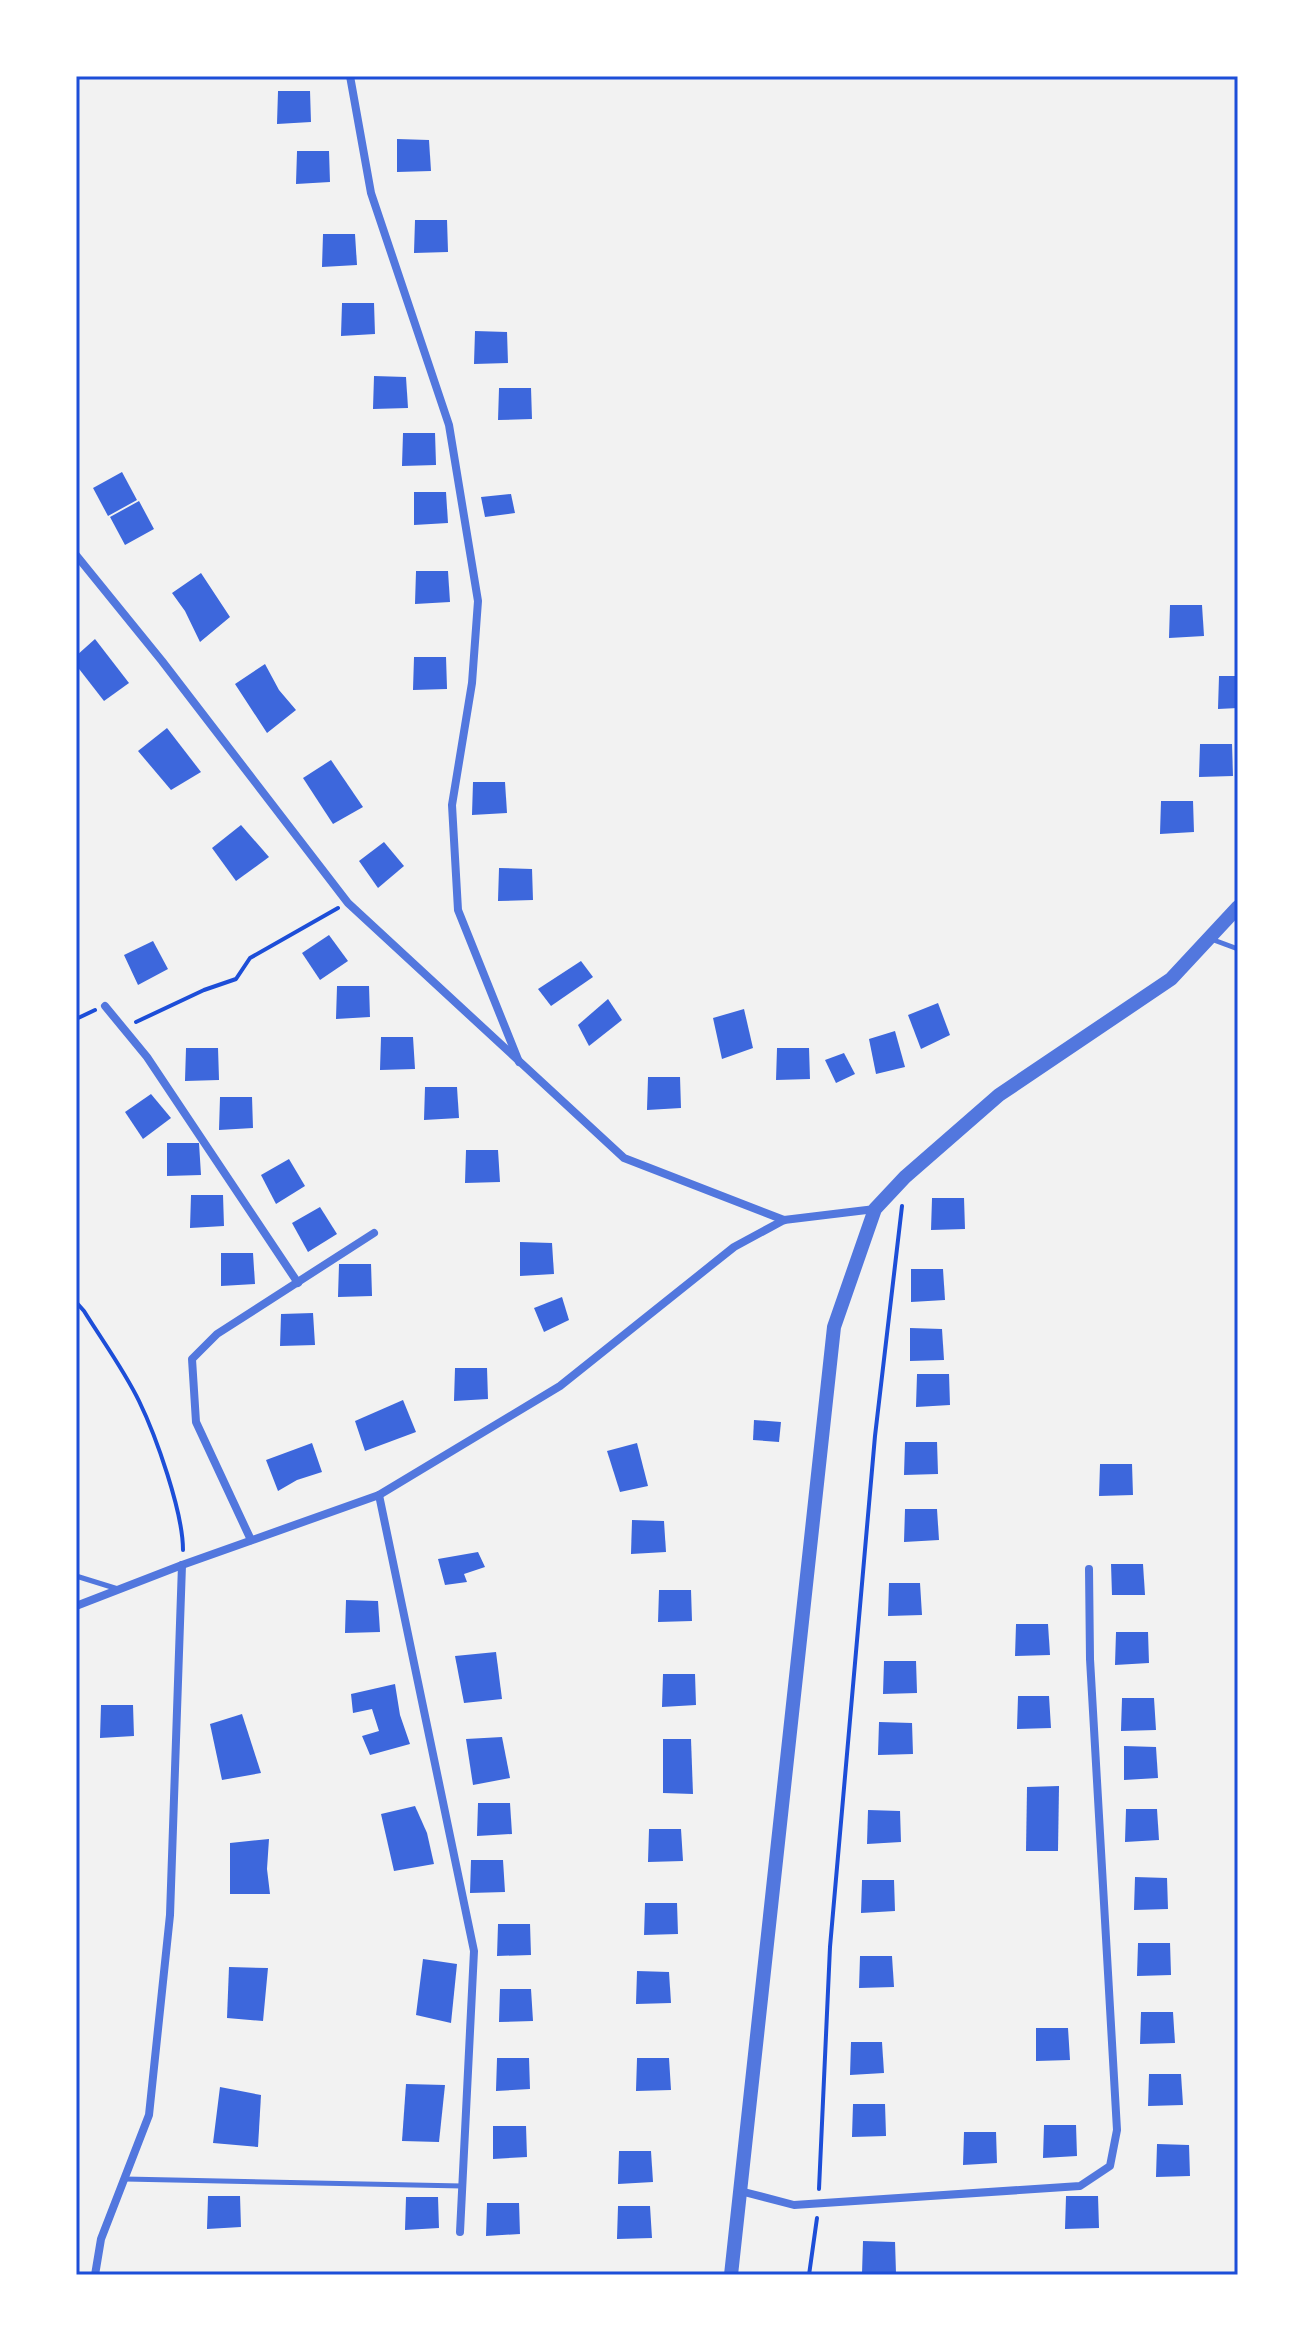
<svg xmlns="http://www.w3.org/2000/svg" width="1314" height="2351" viewBox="0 0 1314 2351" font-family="'Alegreya Sans',sans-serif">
	<rect width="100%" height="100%" fill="#f2f2f2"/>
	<g fill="#3d67dc">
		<path d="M278,91H310L311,122L277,124Z"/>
		<path d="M397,139L429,140L431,171L397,172Z"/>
		<path d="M297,151H329L330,182L296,184Z"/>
		<path d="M415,220H447L448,252L414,253Z"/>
		<path d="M323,234H355L357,265L322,267Z"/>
		<path d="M342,303H374L375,334L341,336Z"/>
		<path d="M475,331L507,332L508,363L474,364Z"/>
		<path d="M374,376L406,377L408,408L373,409Z"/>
		<path d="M499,388H531L532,419L498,420Z"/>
		<path d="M403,433H435L436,465L402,466Z"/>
		<path d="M122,472L137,500L108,516L93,488Z"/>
		<path d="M414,492H446L448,523L414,525Z"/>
		<path d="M511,494L515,513L485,517L481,497Z"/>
		<path d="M139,501L154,529L125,545L110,517Z"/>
		<path d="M416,571H448L450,602L415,604Z"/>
		<path d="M201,573L230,617L200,642L185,611L172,593Z"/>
		<path d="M1170,605H1202L1204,636L1169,638Z"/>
		<path d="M95,639L129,683L104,701L76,665V656Z"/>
		<path d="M414,657H446L447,689L413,690Z"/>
		<path d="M265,664L279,690L296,710L267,733L235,684Z"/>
		<path d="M1219,676H1238V708L1218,709Z"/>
		<path d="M167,728L201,772L171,790L138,751Z"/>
		<path d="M1200,744H1232L1233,776L1199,777Z"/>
		<path d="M331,760L363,807L333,824L303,778Z"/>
		<path d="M473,782H505L507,813L472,815Z"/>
		<path d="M1161,801H1193L1194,832L1160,834Z"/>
		<path d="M241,825L269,857L236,881L212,848Z"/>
		<path d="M384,842L404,866L378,888L359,861Z"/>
		<path d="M499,868L532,869L533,900L498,901Z"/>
		<path d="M329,935L348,961L320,980L302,953Z"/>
		<path d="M153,941L168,969L138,985L124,955Z"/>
		<path d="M581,961L593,977L551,1006L538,989Z"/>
		<path d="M337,986H369L370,1017L336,1019Z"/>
		<path d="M608,999L622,1020L589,1046L578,1025Z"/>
		<path d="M938,1003L950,1035L921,1049L908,1015Z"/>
		<path d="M744,1009L753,1048L722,1059L713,1018Z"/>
		<path d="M895,1031L905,1067L876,1074L869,1039Z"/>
		<path d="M381,1037H413L415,1069L380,1070Z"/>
		<path d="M186,1048H218L219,1080L185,1081Z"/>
		<path d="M777,1048H809L810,1079L776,1080Z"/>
		<path d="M844,1053L855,1074L836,1083L825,1060Z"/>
		<path d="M648,1077H680L681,1108L647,1110Z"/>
		<path d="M425,1087H457L459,1118L424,1120Z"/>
		<path d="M151,1094L171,1118L143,1139L125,1112Z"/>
		<path d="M220,1097H252L253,1128L219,1130Z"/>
		<path d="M167,1143H199L201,1175L167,1176Z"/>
		<path d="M466,1150H498L500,1182L465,1183Z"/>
		<path d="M289,1159L305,1186L276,1204L261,1175Z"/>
		<path d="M191,1195H223L224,1226L190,1228Z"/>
		<path d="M932,1198H964L965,1229L931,1230Z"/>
		<path d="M320,1207L337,1234L308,1252L292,1223Z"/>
		<path d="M520,1242L552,1243L554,1274L520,1276Z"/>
		<path d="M221,1253H253L255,1284L221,1286Z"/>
		<path d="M339,1264H371L372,1296L338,1297Z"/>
		<path d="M911,1269H943L945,1300L911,1302Z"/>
		<path d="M562,1297L569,1320L544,1332L534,1308Z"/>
		<path d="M313,1313L315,1345L280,1346L281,1314Z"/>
		<path d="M910,1328L942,1329L944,1360L910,1361Z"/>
		<path d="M455,1368H487L488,1399L454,1401Z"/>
		<path d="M917,1374H949L950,1405L916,1407Z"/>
		<path d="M403,1400L416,1432L365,1451L355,1421Z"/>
		<path d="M754,1420L781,1422L779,1442L753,1440Z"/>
		<path d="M905,1442H937L938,1474L904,1475Z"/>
		<path d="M312,1443L322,1472L297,1480L278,1491L266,1460Z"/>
		<path d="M637,1443L648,1486L620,1492L607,1451Z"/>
		<path d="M1100,1464H1132L1133,1495L1099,1496Z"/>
		<path d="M905,1509H937L939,1540L904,1542Z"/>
		<path d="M632,1520L664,1521L666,1552L631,1554Z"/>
		<path d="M478,1552L485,1567L464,1574L467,1582L445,1585L438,1559Z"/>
		<path d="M1111,1564H1143L1145,1595H1112Z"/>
		<path d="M889,1583H920L922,1615L888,1616Z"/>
		<path d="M659,1590H691L692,1621L658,1622Z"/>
		<path d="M346,1600L378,1601L380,1632L345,1633Z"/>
		<path d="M1016,1624H1048L1050,1655L1015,1656Z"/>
		<path d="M1116,1632H1148L1149,1663L1115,1665Z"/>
		<path d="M496,1652L502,1699L464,1703L455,1656Z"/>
		<path d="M884,1661H916L917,1693L883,1694Z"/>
		<path d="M663,1674H695L696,1705L662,1707Z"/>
		<path d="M395,1684L400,1715L410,1744L370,1755L362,1736L379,1731L372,1709L353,1713L351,1694Z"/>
		<path d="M1018,1696H1049L1051,1728L1017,1729Z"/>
		<path d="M1122,1698H1154L1156,1730L1121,1731Z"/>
		<path d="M101,1705H133L134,1736L100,1738Z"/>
		<path d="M242,1714L261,1773L222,1780L210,1724Z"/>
		<path d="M879,1722L912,1723L913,1754L878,1755Z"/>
		<path d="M502,1737L510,1778L473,1785L466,1739Z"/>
		<path d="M663,1739H691L693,1794L663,1793Z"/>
		<path d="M1124,1746L1156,1747L1158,1778L1124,1780Z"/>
		<path d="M1059,1786L1058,1851H1026L1027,1787Z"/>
		<path d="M478,1803H510L512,1834L477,1836Z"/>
		<path d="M415,1806L427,1833L434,1864L394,1871L381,1814Z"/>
		<path d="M1126,1809H1157L1159,1840L1125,1842Z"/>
		<path d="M868,1810L900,1811L901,1842L867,1844Z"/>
		<path d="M649,1829H681L683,1861L648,1862Z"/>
		<path d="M269,1839L267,1869L270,1894H230V1843Z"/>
		<path d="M471,1860H503L505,1892L470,1893Z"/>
		<path d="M1135,1877L1167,1878L1168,1909L1134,1910Z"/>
		<path d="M862,1880H894L895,1911L861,1913Z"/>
		<path d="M645,1903H677L678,1934L644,1935Z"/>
		<path d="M498,1924H530L531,1955L497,1956Z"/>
		<path d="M1138,1943H1170L1171,1975L1137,1976Z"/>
		<path d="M860,1956H892L894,1987L859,1988Z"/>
		<path d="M423,1959L457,1964L451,2023L416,2015Z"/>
		<path d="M229,1967L268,1968L263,2021L227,2018Z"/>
		<path d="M637,1971L669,1972L671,2003L636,2004Z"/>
		<path d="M500,1989H531L533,2021L499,2022Z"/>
		<path d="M1141,2012H1173L1175,2043L1140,2044Z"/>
		<path d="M1036,2028H1068L1070,2060L1036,2061Z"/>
		<path d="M851,2042H882L884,2073L850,2075Z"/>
		<path d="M497,2058H529L530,2089L496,2091Z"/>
		<path d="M637,2058H669L671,2090L636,2091Z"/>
		<path d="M1149,2074H1181L1183,2105L1148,2106Z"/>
		<path d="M406,2084L445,2085L439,2142L402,2141Z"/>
		<path d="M220,2087L261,2095L258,2147L213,2143Z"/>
		<path d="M853,2104H885L886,2136L852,2137Z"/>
		<path d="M1044,2125H1076L1077,2156L1043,2158Z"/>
		<path d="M493,2126H526L527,2157L493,2159Z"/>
		<path d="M964,2132H996L997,2163L963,2165Z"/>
		<path d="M1157,2144L1189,2145L1190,2176L1156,2177Z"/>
		<path d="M619,2151H651L653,2182L618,2184Z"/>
		<path d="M208,2196H240L241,2227L207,2229Z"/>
		<path d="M1066,2196H1098L1099,2228L1065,2229Z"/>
		<path d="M406,2197H438L439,2228L405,2230Z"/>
		<path d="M487,2203H519L520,2234L486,2236Z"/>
		<path d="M618,2206H650L652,2238L617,2239Z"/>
		<path d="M863,2241L895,2242L896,2273L862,2274Z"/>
	</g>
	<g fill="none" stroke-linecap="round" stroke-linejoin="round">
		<g stroke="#1d4ed8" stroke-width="4">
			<path d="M76,1019L95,1010"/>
			<path d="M136,1022L204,990L236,979L250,958L338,908"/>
			<path d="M76,1302L84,1311C102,1340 124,1370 139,1401C156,1436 183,1512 183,1550"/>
			<path d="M819,2189L830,1947L875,1436L902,1206"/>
			<path d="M809,2275L817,2218"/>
		</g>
		<g stroke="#5277de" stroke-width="5">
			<path d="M1211,939L1238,949"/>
			<path d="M76,1576L118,1589"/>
			<path d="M125,2179L462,2186"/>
		</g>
		<g stroke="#5277de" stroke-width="8">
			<path d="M350,76L371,193L449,425L478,601L472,683L452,805L458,910L519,1062"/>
			<path d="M76,555L162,661L348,903L624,1158L784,1220"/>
			<path d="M105,1006L147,1057L298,1283"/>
			<path d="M379,1495L474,1951L460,2232"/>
			<path d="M251,1540L196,1422L192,1359L217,1334L374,1233"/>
			<path d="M76,1606L182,1565L379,1495L560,1386L734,1247L784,1220L875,1209"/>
			<path d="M740,2191L794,2205L1080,2186L1110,2166L1117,2130L1090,1659L1089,1569"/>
			<path d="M95,2275L101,2239L149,2115L170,1915L182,1565"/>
		</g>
		<path stroke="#5277de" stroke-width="14" d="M731,2275L834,1327L875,1209L905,1177L999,1095L1171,979L1238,907"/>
	</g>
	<rect width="1314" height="2351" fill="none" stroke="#ffffff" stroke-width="156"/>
	<rect x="78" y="78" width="1158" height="2195" fill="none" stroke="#1d4ed8" stroke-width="3"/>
</svg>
